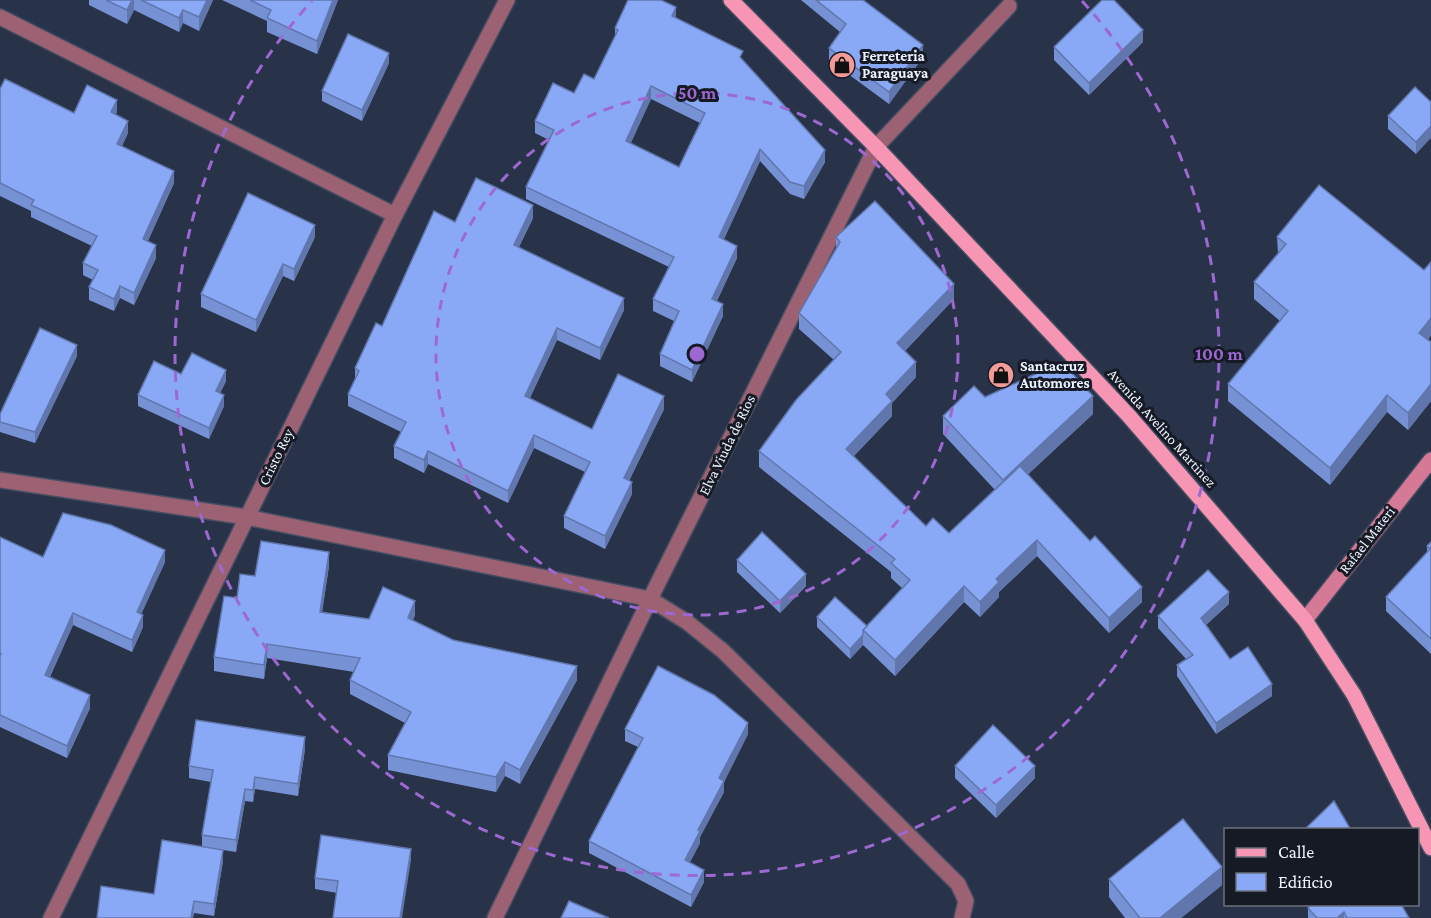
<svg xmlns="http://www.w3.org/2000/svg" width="1431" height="918" viewBox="0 0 1431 918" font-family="'Crimson Pro',serif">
	<rect width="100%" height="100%" fill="#283249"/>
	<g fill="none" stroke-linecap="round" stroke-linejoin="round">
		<defs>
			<g id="street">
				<path d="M0,17L395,215"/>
				<path d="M0,480L246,517L650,599L687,622L723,651L958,884L966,901L962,918"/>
				<path d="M51,918L395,215L507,0"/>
				<path d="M495,918L650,599L876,147L1009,6"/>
			</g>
			<path id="secondary" d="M1305,620L1431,460"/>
			<path id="primary" d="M731,0L876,147L1129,416L1305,620L1354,695L1431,848"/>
		</defs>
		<use href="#street" stroke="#444d62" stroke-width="18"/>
		<use href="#secondary" stroke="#444d62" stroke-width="18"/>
		<use href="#primary" stroke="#444d62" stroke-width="18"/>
		<use href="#street" stroke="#9c6173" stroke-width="15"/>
		<use href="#secondary" stroke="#d67997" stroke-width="15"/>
		<use href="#primary" stroke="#f696b4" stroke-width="15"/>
	</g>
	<g fill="#7691d4" fill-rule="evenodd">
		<path d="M89,0H213L199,31L183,23L179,32L134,10L127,24L89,5Z"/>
		<path d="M222,0H338L317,54L267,32V21Z"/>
		<path d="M801,0H863L923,57L889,104L829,60V48L840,32Z"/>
		<path d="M676,18L743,61L825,162L804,199L790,194L760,161L724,239L737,258L717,301L723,316L692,382L660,366V354L674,321L653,311V299L669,267L526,199V187L549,140L535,133V121L594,79L615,36V28ZM651,99L700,123L679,167L630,144Z"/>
		<path d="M1143,42L1089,95L1054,60V47Z"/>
		<path d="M389,63L362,121L322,101V91Z"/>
		<path d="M0,89L74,113L117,112L115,115L128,133L122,146L174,183L148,241L156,258L134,305L120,298L114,311L89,300V287L93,280L83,275V263L92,246L31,217V211L0,196Z"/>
		<path d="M1431,102L1416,154L1388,129V116Z"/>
		<path d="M533,218L519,247L624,310L600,360L557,340L530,398L592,429L664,409L629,481L632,494L605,549L564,528V516L585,472L534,448L508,503L428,464L424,473L394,458V446L401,432L348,406V394L355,380V368L455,222Z"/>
		<path d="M315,237L294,281L283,276L256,332L201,307V294Z"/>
		<path d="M836,237L954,299L905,351L916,377L892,403V416L854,456L926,526L949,533L995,490L943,434V416L985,397L1093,414L1028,474L1142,602L1109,633L1037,556L999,592V597L980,617L964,602L895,676L863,645L850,659L817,627V617L867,626L902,588L891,578V572L759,467V451L834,360L799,329V313L836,249Z"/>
		<path d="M1277,237L1424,270L1431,262V335L1428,340L1431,342V401L1408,430L1387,412L1330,485L1228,401V384L1280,321L1254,299V282L1278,254Z"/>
		<path d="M77,356L35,443L0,432V414Z"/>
		<path d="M181,374L226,381L220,393L224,406L209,439L138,406V395Z"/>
		<path d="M0,537L43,557L165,562L141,614L143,627L132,652L73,625L50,677L90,708L67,758L0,727Z"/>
		<path d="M1431,542V654L1386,611V597L1427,552V546Z"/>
		<path d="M737,560L806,586L780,613L737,572Z"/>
		<path d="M329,566L322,612L369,619L415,615L413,620L453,640L577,680L520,784L505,776L496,792L388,770V755L405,723L350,694V680L354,672L267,658L264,679L214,671V657L237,598L255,576Z"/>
		<path d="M1229,604L1206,625L1230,659L1272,696L1216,734L1177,676V665L1186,659L1158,628V616Z"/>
		<path d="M625,729L748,734L724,782V792L700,837V843L690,862L704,882L691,907L589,853V841L638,747L625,741Z"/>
		<path d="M305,749L298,796L255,789L253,802L245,801L236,852L223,850V861L214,916L194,913L193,918H97L154,894L202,846V835L211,782L189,778V766Z"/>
		<path d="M955,766L1035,778L996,818L955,778Z"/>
		<path d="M411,860L337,893L315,889V878Z"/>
		<path d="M1109,879L1222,885L1181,918H1125L1109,897Z"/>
		<path d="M1308,908L1409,918H1308Z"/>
	</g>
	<g fill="#6076ac">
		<path d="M132,0H134V10L127,24V10Z"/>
		<path d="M207,0H213L199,31V17Z"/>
		<path d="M333,0H338L317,54V41Z"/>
		<path d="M676,7V20L672,16Z"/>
		<path d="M183,10V23L179,32V18Z"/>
		<path d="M1143,30V42L1089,95V83Z"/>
		<path d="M923,45V57L889,104V92Z"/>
		<path d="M389,53V63L362,121V110Z"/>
		<path d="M651,86V99L626,154V141Z"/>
		<path d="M117,100V112L111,125V112Z"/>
		<path d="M128,121V133L117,156V144Z"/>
		<path d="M1431,126V138L1416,154V142Z"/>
		<path d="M760,149V161L719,249V237Z"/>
		<path d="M825,150V162L804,199V186Z"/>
		<path d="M174,171V183L143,251V239Z"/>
		<path d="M533,205V218L514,257V245Z"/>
		<path d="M315,225V237L294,281V269Z"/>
		<path d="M156,245V258L134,305V293Z"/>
		<path d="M737,246V258L712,311V299Z"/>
		<path d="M283,264V276L256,332V320Z"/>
		<path d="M954,284V299L897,359V343Z"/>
		<path d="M120,286V298L114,311V299Z"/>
		<path d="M624,298V310L600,360V348Z"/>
		<path d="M723,304V316L692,382V370Z"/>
		<path d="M1431,318V335L1419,350V333Z"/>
		<path d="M557,328V340L525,408V396Z"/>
		<path d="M77,345V356L35,443V432Z"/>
		<path d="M916,362V377L892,403V416L846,464V449L886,394Z"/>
		<path d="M226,370V381L216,402V391Z"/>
		<path d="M1431,384V401L1408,430V413Z"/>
		<path d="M224,395V406L209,439V428Z"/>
		<path d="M1387,395V412L1330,485V468Z"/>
		<path d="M664,396V409L624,491V478Z"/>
		<path d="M1093,396V414L1003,498V480Z"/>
		<path d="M534,435V448L508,503V491Z"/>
		<path d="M428,451V464L424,473V460Z"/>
		<path d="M632,482V494L605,549V536Z"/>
		<path d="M1037,540V556L999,592V597L980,617V602L996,579Z"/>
		<path d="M165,550V562L137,624V612Z"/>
		<path d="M329,552V566L320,626V612Z"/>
		<path d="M806,574V586L780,613V601Z"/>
		<path d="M964,586V602L895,676V660Z"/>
		<path d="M1142,587V602L1109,633V618Z"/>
		<path d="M1229,592V604L1201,629V618Z"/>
		<path d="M415,601V615L408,632V618Z"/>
		<path d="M73,613V625L45,687V675Z"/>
		<path d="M143,615V627L132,652V640Z"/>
		<path d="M863,635V645L850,659V649Z"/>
		<path d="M267,644V658L264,679V665Z"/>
		<path d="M577,666V680L520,784V770Z"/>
		<path d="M1272,684V696L1216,734V723Z"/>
		<path d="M90,695V708L67,758V746Z"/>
		<path d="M748,723V734L724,782V792L700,837V843L685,872V860L719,778Z"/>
		<path d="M305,737V749L298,796V784Z"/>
		<path d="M505,762V776L496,792V777Z"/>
		<path d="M1035,766V778L996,818V805Z"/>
		<path d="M255,777V789L253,802V790Z"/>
		<path d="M245,789V801L236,852V840Z"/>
		<path d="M411,849V860L402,918H400Z"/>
		<path d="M223,850V861L214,916V904Z"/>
		<path d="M1222,867V885L1181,918H1160Z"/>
		<path d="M704,870V882L691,907V895Z"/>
		<path d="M194,901L193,918H191Z"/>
		<path d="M1344,912V918H1337Z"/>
	</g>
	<g fill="#89a9f6" stroke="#6076ac" stroke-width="1.5" fill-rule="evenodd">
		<path d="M106,0H132L127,10Z"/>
		<path d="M141,0H207L199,17L183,10L179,18Z"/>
		<path d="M250,0H333L317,41L267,18L271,10Z"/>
		<path d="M628,0H661L676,7L672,16L743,51L740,57L825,150L804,186L790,182L760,149L719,237L737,246L712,299L723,304L692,370L660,354L679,311L653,299L674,257L526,187L554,130L535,121L553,83L574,93L584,74L594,79L618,30L615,28ZM651,86L705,113L679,167L626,141Z"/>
		<path d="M816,0H863L923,45L889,92L829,48L846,24Z"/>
		<path d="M1102,0H1114L1143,30L1089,83L1054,47Z"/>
		<path d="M348,34L389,53L362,110L322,91Z"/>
		<path d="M5,79L74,113L87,85L117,100L111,112L128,121L117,144L174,171L143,239L156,245L134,293L120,286L114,299L89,287L98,270L83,263L97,236L31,205L34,200L0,183V89Z"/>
		<path d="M1415,87L1431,102V126L1416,142L1388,116Z"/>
		<path d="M476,178L533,205L514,245L624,298L600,348L557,328L525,396L592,429L618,374L664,396L624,478L632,482L605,536L564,516L590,462L534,435L508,491L428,451L424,460L394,446L406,422L348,394L359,371L355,368L376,323L382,326L434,211L455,222Z"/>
		<path d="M1319,185L1424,270L1431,262V318L1419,333L1431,342V384L1408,413L1387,395L1330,468L1228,384L1288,311L1254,282L1286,244L1277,237Z"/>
		<path d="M248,193L315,225L294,269L283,264L256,320L201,294Z"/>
		<path d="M875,201L954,284L897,343L916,362L886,394L892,401L846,449L926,526L933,518L949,533L1020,466L1090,541L1095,536L1142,587L1109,618L1037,540L996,579L999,582L980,602L964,586L895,660L863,630L910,580L891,563L895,559L759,451L796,400L841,352L799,313L840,242L836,237Z"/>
		<path d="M40,328L77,345L35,432L0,422V414Z"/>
		<path d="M192,353L226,370L216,391L224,395L209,428L138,395L154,361L181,374Z"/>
		<path d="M1062,362L1093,396L1003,480L943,416L974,386L985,397Z"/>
		<path d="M63,513L111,525L165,550L137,612L143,615L132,640L73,613L45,675L90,695L67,746L0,715V656L1,654H0V537L43,557Z"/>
		<path d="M762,532L806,574L780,601L737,560Z"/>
		<path d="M261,541L329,552L320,612L369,619L383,587L415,601L408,618L453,640L577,666L520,770L505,762L496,777L388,755L411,712L350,680L360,658L267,644L264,665L214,657L224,596L237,598L240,574L255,576Z"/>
		<path d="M1431,542V639L1386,597L1430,549L1427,546Z"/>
		<path d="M1208,570L1229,592L1201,618L1230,659L1248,647L1272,684L1216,723L1177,665L1193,655L1158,616Z"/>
		<path d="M835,597L867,626L863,630V635L850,649L817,617Z"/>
		<path d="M658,666L714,695L748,723L719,778L724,781L698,830L700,831L685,860L704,870L691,895L589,841L643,738L625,729Z"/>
		<path d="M196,720L305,737L298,784L255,777L253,790L245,789L236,840L202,835L213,770L189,766Z"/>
		<path d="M993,725L1035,766L996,805L955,766Z"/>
		<path d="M1334,801L1351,830H1304Z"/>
		<path d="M1183,819L1222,867L1160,918H1140L1109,879Z"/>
		<path d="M321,835L411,849L400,918H333L338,881L315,878Z"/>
		<path d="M162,840L223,850L214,904L194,901L191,918H97L101,886L154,894Z"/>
		<path d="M569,901L609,918H561Z"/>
		<path d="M1311,904H1401L1409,918H1347L1344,912L1337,918H1317L1308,908Z"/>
	</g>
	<g fill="none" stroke="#9d68d2" stroke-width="3" stroke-dasharray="10 8">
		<circle cx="697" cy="354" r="261"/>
		<path d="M1082 1A522 522 0 1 1 312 1"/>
	</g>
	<defs>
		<symbol id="shop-disc" viewBox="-11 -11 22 22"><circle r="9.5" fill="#f59b97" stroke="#151a25"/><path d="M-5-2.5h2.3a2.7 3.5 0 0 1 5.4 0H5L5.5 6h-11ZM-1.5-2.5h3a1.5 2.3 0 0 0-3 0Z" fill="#111"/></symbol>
	</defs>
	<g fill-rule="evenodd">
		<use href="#shop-disc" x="827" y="50" width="30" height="30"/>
		<use href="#shop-disc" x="986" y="360" width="30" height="30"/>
	</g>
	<g text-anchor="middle" stroke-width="6" stroke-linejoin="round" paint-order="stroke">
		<g font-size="15" font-weight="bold" fill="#edf3ff" stroke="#151a25" text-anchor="start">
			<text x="862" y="61">Ferreteria<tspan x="862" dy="17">Paraguaya</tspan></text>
			<text x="1020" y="371">Santacruz<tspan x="1020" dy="17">Automores</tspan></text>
		</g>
		<g font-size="15" fill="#edf3ff" stroke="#151a25">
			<text transform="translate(1162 428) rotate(48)" y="5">Avenida Avelino Martinez</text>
			<text transform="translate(727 445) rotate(-64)" y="5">Elva Viuda de Rios</text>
			<text transform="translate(276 457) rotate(-64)" y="5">Cristo Rey</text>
			<text transform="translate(1367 540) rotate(-52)" y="5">Rafael Materi</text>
		</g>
	</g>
	<circle cx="697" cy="354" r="9" fill="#9d68d2" stroke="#151a25" stroke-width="3"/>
	<g font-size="18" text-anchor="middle" font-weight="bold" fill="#9d68d2" stroke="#151a25" stroke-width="6" stroke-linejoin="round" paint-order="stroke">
		<text x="697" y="99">50 m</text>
		<text x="1219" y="360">100 m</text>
	</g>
	<rect x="1224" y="828" width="195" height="78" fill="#151a25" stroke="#6b717c" stroke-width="1.5"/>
	<rect x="1236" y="848" width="30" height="9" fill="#f696b4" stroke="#6b717c" stroke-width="1.5"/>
	<text x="1278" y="858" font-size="18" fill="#edf3ff">Calle</text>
	<rect x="1236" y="873" width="30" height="18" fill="#89a9f6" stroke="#6b717c" stroke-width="1.5"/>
	<text x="1278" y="888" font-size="18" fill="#edf3ff">Edificio</text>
</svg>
